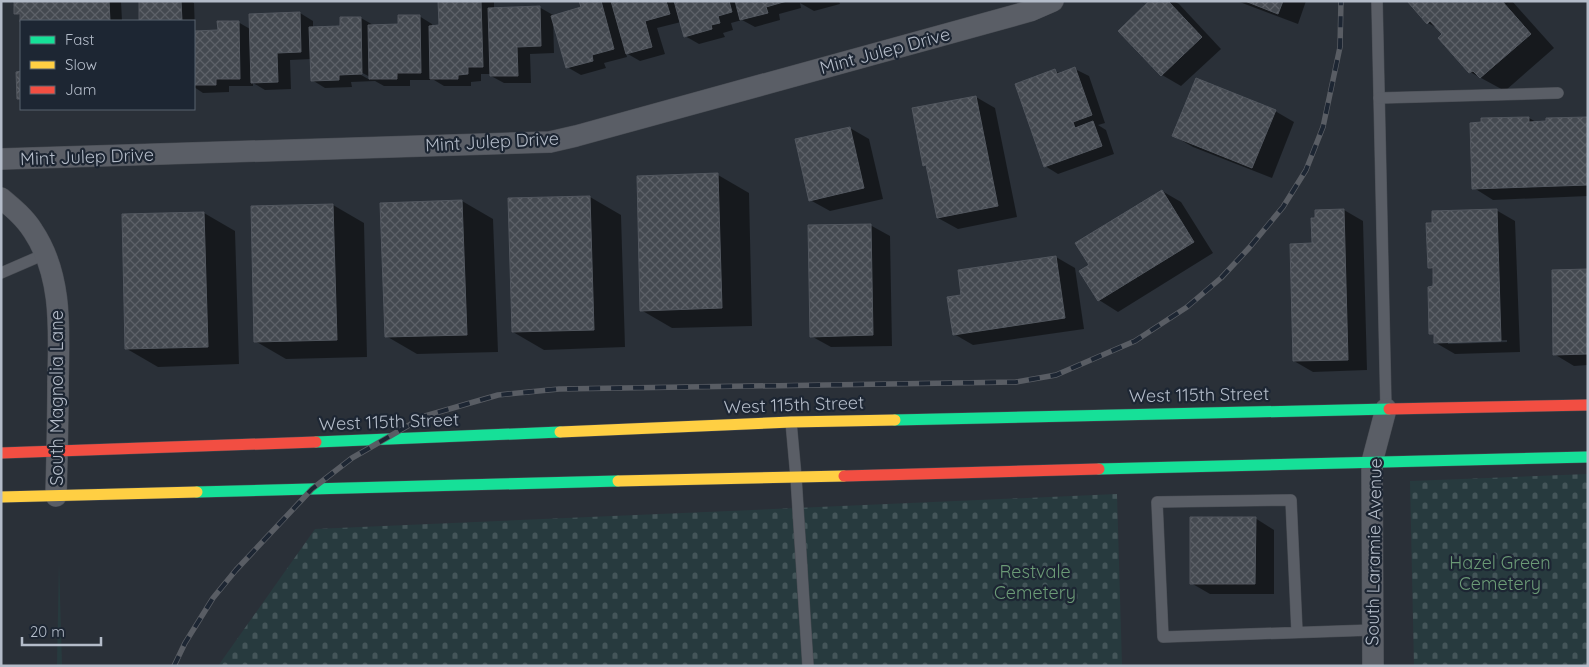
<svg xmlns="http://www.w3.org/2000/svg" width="1589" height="667" viewBox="0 0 1589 667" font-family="Quicksand,sans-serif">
	<defs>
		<pattern id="grass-tufts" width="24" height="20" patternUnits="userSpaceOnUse" patternTransform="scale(1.25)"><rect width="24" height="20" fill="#273a3e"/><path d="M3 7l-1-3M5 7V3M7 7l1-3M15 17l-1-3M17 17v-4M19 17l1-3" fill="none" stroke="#445559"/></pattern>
		<pattern id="cemetery-stones" width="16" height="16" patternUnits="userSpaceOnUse" patternTransform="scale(1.25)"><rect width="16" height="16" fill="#273a3e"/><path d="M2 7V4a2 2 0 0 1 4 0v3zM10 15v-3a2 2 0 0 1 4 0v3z" fill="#445559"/></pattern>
		<pattern id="building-cross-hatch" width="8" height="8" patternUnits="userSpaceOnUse" patternTransform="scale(1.25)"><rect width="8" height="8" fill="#444950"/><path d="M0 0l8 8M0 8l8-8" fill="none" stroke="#5d6168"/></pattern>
	</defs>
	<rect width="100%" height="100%" fill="#2a3038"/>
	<path fill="url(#grass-tufts)" d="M59,564L62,666H57Z"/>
	<g fill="url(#cemetery-stones)">
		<path d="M1588,474V666H1414L1410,481Z"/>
		<path d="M1117,494L1122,666H218L315,529Z"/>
	</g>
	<g fill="#0007" fill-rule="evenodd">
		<path d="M15,1H121L122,21H21V16L16,13Z"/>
		<path d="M140,1H191L194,3L195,32L219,31L238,22L250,29L300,13L313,21V28L341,27L361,18L375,26H399L419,16L432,24L433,27H440L439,1H494V9L539,7L553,15V17L582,8L581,1H839L840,4L814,11L800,3L801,8L779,14L780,20L755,27L742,20L731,23L733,30L723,33L725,37L699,44L685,36L681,22L657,28L665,54L640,61L626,53L627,57L604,63L606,68L581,75L567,67L553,19L554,53L530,54L531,83H504L491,76V74H481V81L471,82V86H444L434,80H410V86H384L375,81L351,82L352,87L325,88L312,80V59L290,60L291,89L265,90L253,83V86H229V92L203,93L194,87V21H140ZM357,70L370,77V80L356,72Z"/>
		<path d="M1151,1H1173L1179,4L1221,49L1181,86L1162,75Z"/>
		<path d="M1237,1H1306L1298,24Z"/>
		<path d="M1409,1H1512L1554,48L1505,91L1470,72L1443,34L1439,29L1428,23Z"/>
		<path d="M1075,69L1089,76L1105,123L1098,125L1106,130L1114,154L1058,174L1045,166L1055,71L1061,74Z"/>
		<path d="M976,97L995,108L1017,217L958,229L938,218L928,167L924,165Z"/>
		<path d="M1275,111L1294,122L1272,178L1193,147L1174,136Z"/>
		<path d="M1529,118L1538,123L1588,118V196L1493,200L1474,188Z"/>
		<path d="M850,128L869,139L883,199L830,211L810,200Z"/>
		<path d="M718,175L749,193L752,326L672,328L641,310Z"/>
		<path d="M1162,191L1181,202L1213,253L1118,312L1099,300L1081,272L1091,266Z"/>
		<path d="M590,197L621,215L625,347L544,350L513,332Z"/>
		<path d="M462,201L493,219L498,352L417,354L386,336L382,204Z"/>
		<path d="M333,205L364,223L367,357L286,359L255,341Z"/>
		<path d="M1344,210L1363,221L1367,370L1313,372L1294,361L1313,244Z"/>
		<path d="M1496,210L1515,221L1520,352L1455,354L1436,343V336L1431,333L1435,287L1434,270L1429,267ZM1507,340V342L1448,344V342Z"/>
		<path d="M204,213L235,231L239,364L158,367L127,349Z"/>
		<path d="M870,225L890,236L892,346L831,347L811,336Z"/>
		<path d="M1056,257L1075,268L1084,329L973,345L954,334L963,296Z"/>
		<path d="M1588,270V365L1574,366L1554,354Z"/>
		<path d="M1255,518L1274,530V594H1210L1191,583Z"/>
	</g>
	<g fill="url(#building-cross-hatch)" stroke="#52575f">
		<path d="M14,1H109L110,21L20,22V14H14Z"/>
		<path d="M139,1H181L182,21H139Z"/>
		<path d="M438,1H481L483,67H468V74L458,75V79H430L429,26L439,25Z"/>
		<path d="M579,1H601L614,49L592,55L593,61L566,68L551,16L581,7Z"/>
		<path d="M611,1H666L670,14L645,21L652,47L626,54Z"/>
		<path d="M674,1H729L732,12L718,16L720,23L711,25L712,29L684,37Z"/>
		<path d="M735,1H787L766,7L768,13L740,20Z"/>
		<path d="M1149,1H1168L1202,37L1161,76L1118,31Z"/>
		<path d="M1245,1H1283L1278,14Z"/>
		<path d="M1407,1H1502L1531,34L1480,78L1473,71L1469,73L1438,38L1442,34L1430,21L1427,24Z"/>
		<path d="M540,6L541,46L517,47L518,76H490L488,8Z"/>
		<path d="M300,12L301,52L277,53L278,82L251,83L249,14Z"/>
		<path d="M398,15H420L421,73H397V79H369L368,25L398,24Z"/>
		<path d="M340,17H361L362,74L339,75V80L311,81L309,27L340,26Z"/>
		<path d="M217,21H239L240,79H216V85H194V31L218,30Z"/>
		<path d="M1075,67L1092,115L1073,122L1075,128L1093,121L1102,146L1044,167L1015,84L1055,69L1057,74Z"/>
		<path d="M21,71V99H17L16,72Z"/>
		<path d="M1196,78L1276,110L1252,168L1172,136Z"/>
		<path d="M976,96L998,206L937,218L926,165L923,166L912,108Z"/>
		<path d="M1529,117V122L1546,121V118L1588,117V185L1472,189L1470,123L1481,122V118Z"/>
		<path d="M850,127L864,188L809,201L795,139Z"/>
		<path d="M718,173L722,308L640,311L637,176Z"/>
		<path d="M1162,190L1194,242L1098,301L1079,271L1089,265L1075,243Z"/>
		<path d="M590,196L594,330L512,332L508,198Z"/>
		<path d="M462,200L467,335L385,337L380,203Z"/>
		<path d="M333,204L337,340L254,342L251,206Z"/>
		<path d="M1344,209L1348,360L1293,361L1290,244L1312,243L1311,218H1315V210Z"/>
		<path d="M1497,209L1501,341L1434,343V334H1429L1428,287L1433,286V268H1428L1426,223H1432V211Z"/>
		<path d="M204,212L208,347L125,349L122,214Z"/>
		<path d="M871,224L873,335L810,337L808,225Z"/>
		<path d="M1056,256L1065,318L953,335L947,297L961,295L958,270Z"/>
		<path d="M1588,269V354L1553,355L1552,270Z"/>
		<path d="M1190,517H1256L1255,584H1190Z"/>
	</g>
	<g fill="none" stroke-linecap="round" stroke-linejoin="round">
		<defs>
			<g id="lane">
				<path d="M1377,1L1386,409"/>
				<path d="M1379,98L1558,93"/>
				<path d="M1,273L45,254"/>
				<path d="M791,422L796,477L808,666"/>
				<path d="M1297,632L1291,500L1157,502L1163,637L1372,630"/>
			</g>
			<g id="street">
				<path d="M1,159L550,142L576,136L1030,11L1053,1"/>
				<path d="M1,198C13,208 25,218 33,231C63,276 59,331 58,382C58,420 57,458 56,496"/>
				<path d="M1373,666L1372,462L1386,409"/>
			</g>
			<g id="fast">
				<path d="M895,420L1389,409"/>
				<path d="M316,442L560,432"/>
				<path d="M1099,469L1588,457"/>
				<path d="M197,492L618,481"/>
			</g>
			<g id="slow">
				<path d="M560,432L791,422L895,420"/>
				<path d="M618,481L844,476"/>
				<path d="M1,497L197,492"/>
			</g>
			<g id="jam">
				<path d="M1389,409L1588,405"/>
				<path d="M1,453L316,442"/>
				<path d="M844,476L1099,469"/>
			</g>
		</defs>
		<use href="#lane" stroke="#484c53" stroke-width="12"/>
		<use href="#street" stroke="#484c53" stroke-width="22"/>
		<use href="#fast" stroke="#484c53" stroke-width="12"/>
		<use href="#slow" stroke="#484c53" stroke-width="12"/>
		<use href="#jam" stroke="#484c53" stroke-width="12"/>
		<use href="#lane" stroke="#5a5e66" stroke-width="11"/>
		<use href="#street" stroke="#5a5e66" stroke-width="21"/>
		<use href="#fast" stroke="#16e098" stroke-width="11"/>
		<use href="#slow" stroke="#ffcf43" stroke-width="11"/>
		<use href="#jam" stroke="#f24e42" stroke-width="11"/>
		<defs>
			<path id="rail" d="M174,666L185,643L213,598L236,570L312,489L352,458L425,416L498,395L559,389L1016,382L1056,375L1135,341L1187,307L1221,278L1249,248L1283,207L1306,170L1323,127L1340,47L1341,1"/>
		</defs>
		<use href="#rail" stroke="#595d64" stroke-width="5.5"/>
		<use href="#rail" stroke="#1d2633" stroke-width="4" stroke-dasharray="11" stroke-linecap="butt"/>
	</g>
	<g text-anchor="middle" stroke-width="4.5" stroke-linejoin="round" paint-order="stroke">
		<g font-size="18" fill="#b4bcc9" stroke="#1d2633">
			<text transform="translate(885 51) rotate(-15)" y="6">Mint Julep Drive</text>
			<text transform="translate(492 142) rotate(-3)" y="6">Mint Julep Drive</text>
			<text transform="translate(87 157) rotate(-2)" y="6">Mint Julep Drive</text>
			<text transform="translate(1199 395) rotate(-1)" y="6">West 115th Street</text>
			<text transform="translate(57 398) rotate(-90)" y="6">South Magnolia Lane</text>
			<text transform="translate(794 405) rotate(-2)" y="6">West 115th Street</text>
			<text transform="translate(389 422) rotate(-2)" y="6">West 115th Street</text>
			<text transform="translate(1374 552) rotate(-89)" y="6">South Laramie Avenue</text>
		</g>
		<g font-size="18" fill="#6b9a76" stroke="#1d2633">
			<text x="1500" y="569">Hazel Green<tspan x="1500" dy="21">Cemetery</tspan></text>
			<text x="1035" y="578">Restvale<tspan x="1035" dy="21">Cemetery</tspan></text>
		</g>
	</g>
	<rect width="1589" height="667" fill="none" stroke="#b4bcc9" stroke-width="5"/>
	<rect x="20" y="20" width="175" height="90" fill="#1d2633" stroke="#59626f"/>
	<rect x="30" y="36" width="25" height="8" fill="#16e098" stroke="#59626f"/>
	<text x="65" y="45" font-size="15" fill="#b4bcc9">Fast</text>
	<rect x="30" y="61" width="25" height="8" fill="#ffcf43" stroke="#59626f"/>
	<text x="65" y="70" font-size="15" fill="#b4bcc9">Slow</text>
	<rect x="30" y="86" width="25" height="8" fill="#f24e42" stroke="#59626f"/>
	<text x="65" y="95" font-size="15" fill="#b4bcc9">Jam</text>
	<path d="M22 637v8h79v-8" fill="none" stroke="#b4bcc9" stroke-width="2.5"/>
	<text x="30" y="637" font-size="15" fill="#b4bcc9" stroke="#1d2633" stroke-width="4" paint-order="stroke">20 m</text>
</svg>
